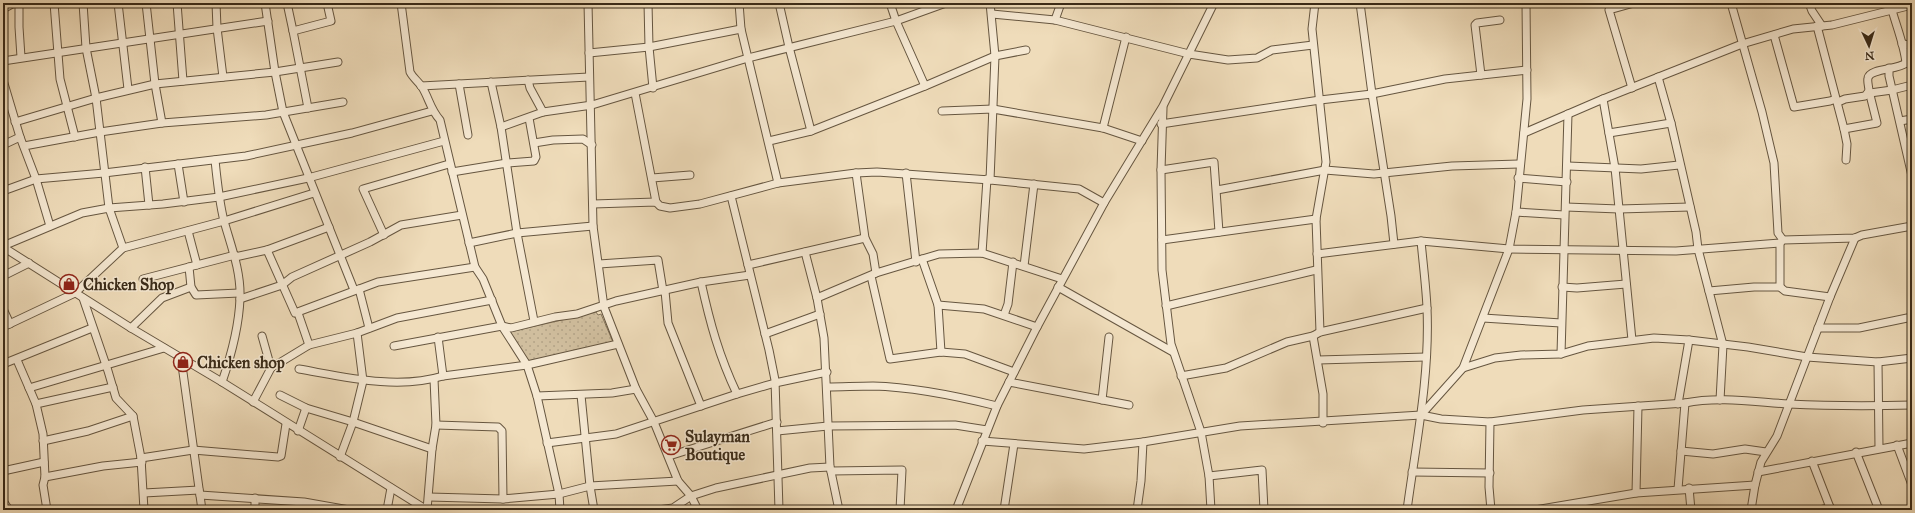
<svg xmlns="http://www.w3.org/2000/svg" width="1915" height="513" viewBox="0 0 1915 513" font-family="'IM FELL Great Primer',serif">
	<defs>
		<pattern id="grass-dots" width="8" height="8" patternUnits="userSpaceOnUse"><rect width="8" height="8" fill="#d0be9e"/><path d="M2 2h.1M6 6h.1" fill="none" stroke="#b3a387" stroke-width="1.8" stroke-linecap="round"/></pattern>
	</defs>
	<rect width="100%" height="100%" fill="#efdcba"/>
	<filter id="stains"><feTurbulence type="fractalNoise" baseFrequency=".005" numOctaves="4"/><feColorMatrix values="0 0 0 0 .2 0 0 0 0 .09 0 0 0 0 .02 0 0 0 .5 -.17"/></filter>
	<radialGradient id="worn" r=".72"><stop offset=".6" stop-color="#630" stop-opacity="0"/><stop offset="1" stop-color="#630" stop-opacity=".3"/></radialGradient>
	<path fill="url(#grass-dots)" stroke="#84745b" d="M596,312L598,315L601,314L613,342L555,357L527,361L510,332Z"/>
	<g fill="none" stroke-linecap="round" stroke-linejoin="round">
		<defs>
			<g id="minor">
				<path d="M19,3V27L21,57"/>
				<path d="M54,3L60,79L75,137"/>
				<path d="M83,3L86,48L96,98L109,208L163,204L219,197L308,178L444,141"/>
				<path d="M118,3L128,89"/>
				<path d="M146,3L155,84L162,123"/>
				<path d="M177,3L183,81"/>
				<path d="M216,3L217,28L223,77"/>
				<path d="M265,3L275,72L283,112L354,290"/>
				<path d="M287,3L293,31"/>
				<path d="M401,3L410,72C413,78 418,81 422,87C429,98 430,109 440,120L475,267L483,279L502,326L527,365L537,396L559,494L560,510"/>
				<path d="M588,3L593,226L604,307L636,389L654,422L678,481L691,496L698,510"/>
				<path d="M648,3L649,47L653,88"/>
				<path d="M739,3L741,29L778,183"/>
				<path d="M779,3L789,47L811,131"/>
				<path d="M890,3L896,21L925,86"/>
				<path d="M1315,3L1312,29L1326,162L1316,219L1320,332"/>
				<path d="M1360,3L1372,94L1391,216L1394,244"/>
				<path d="M1731,3L1762,112L1774,163L1778,233L1783,240"/>
				<path d="M1809,3L1812,11L1822,26"/>
				<path d="M1890,3C1895,23 1904,43 1906,63"/>
				<path d="M3,9L14,3"/>
				<path d="M992,14L1055,20L1189,54L1228,60L1257,58L1272,50L1313,45"/>
				<path d="M1055,20L1061,3"/>
				<path d="M1817,26L1844,129L1847,144L1846,160"/>
				<path d="M1774,35L1794,107L1830,101L1836,99"/>
				<path d="M1902,44L1912,45"/>
				<path d="M589,53L649,47L741,29"/>
				<path d="M3,61L268,21"/>
				<path d="M1889,68V76L1912,176"/>
				<path d="M1481,75L1475,25L1477,23L1500,20"/>
				<path d="M1658,77L1671,123L1696,232L1698,249L1723,345L1720,400"/>
				<path d="M3,80L20,137L36,179L50,226"/>
				<path d="M528,80L530,88L543,112"/>
				<path d="M491,82L501,127L517,233L534,321"/>
				<path d="M459,84L468,135"/>
				<path d="M421,86L589,77"/>
				<path d="M1632,88L1609,10L1634,3"/>
				<path d="M635,93L656,202"/>
				<path d="M1870,93L1892,90L1912,85"/>
				<path d="M1603,99L1615,168L1632,340"/>
				<path d="M1838,102L1845,99L1865,96L1869,91C1869,87 1867,82 1868,78C1870,68 1898,70 1906,63L1912,64"/>
				<path d="M308,108L293,31L331,21L327,3"/>
				<path d="M1163,108L1161,170L1162,270L1171,344L1201,432L1209,476L1211,510"/>
				<path d="M942,111L993,109L1103,128L1142,141"/>
				<path d="M1900,121L1912,119"/>
				<path d="M15,122L96,98L155,84L275,72L338,62"/>
				<path d="M1161,124L1320,100L1372,94L1445,79L1527,70"/>
				<path d="M501,127L543,112L592,105L748,58L896,21L946,3"/>
				<path d="M1103,128L1126,37"/>
				<path d="M1844,129L1877,123L1869,91"/>
				<path d="M1524,133L1603,99L1742,44L1793,29L1832,25L1912,5"/>
				<path d="M1609,133L1671,123"/>
				<path d="M769,141L811,131L925,86L995,56L1026,50"/>
				<path d="M534,143L553,140L583,139L592,145"/>
				<path d="M3,145L20,137"/>
				<path d="M24,146L100,132L162,123L266,115L343,102"/>
				<path d="M215,160C217,180 219,201 224,221C231,246 241,271 240,298C239,327 231,356 222,382"/>
				<path d="M178,164L184,202"/>
				<path d="M1568,166L1641,169L1679,165"/>
				<path d="M145,167L149,205"/>
				<path d="M1161,170L1214,162L1219,232"/>
				<path d="M452,172L507,163L534,161L536,157L529,118"/>
				<path d="M856,173L865,238L873,254L876,273"/>
				<path d="M906,173L916,262"/>
				<path d="M652,178L690,175"/>
				<path d="M1518,178L1567,182"/>
				<path d="M990,180L995,56L990,3"/>
				<path d="M1217,190L1325,170L1374,174L1452,166L1519,164"/>
				<path d="M3,191L36,179L104,173L246,156L352,133L432,111"/>
				<path d="M731,196L769,350L775,380L779,510"/>
				<path d="M593,204L656,202L660,206L670,208L700,204L778,183L856,173L877,172L990,180L1079,189L1104,203"/>
				<path d="M1566,207L1619,209L1690,207"/>
				<path d="M1516,212L1564,215"/>
				<path d="M188,231L197,265"/>
				<path d="M384,235L363,189L449,164"/>
				<path d="M1162,240L1316,219"/>
				<path d="M469,243L517,233L593,226"/>
				<path d="M1780,243V287"/>
				<path d="M3,246L82,213L109,208L123,248L75,293L3,327"/>
				<path d="M3,247L131,328L222,382L427,510"/>
				<path d="M123,248L224,221L314,193"/>
				<path d="M267,250L295,313L378,282L475,267"/>
				<path d="M805,252L817,298L824,338L830,467L839,510"/>
				<path d="M982,253L987,179"/>
				<path d="M1317,254L1421,241L1509,249L1676,251L1780,243L1783,240L1855,238L1862,235L1912,226"/>
				<path d="M235,257L267,250L329,227"/>
				<path d="M922,259L938,305L941,352"/>
				<path d="M599,264L658,260L663,291"/>
				<path d="M748,265L865,238"/>
				<path d="M1024,266L1034,184"/>
				<path d="M189,267L191,287L196,295L239,293"/>
				<path d="M3,276L29,263"/>
				<path d="M871,276L890,359L941,352L965,354L1014,372"/>
				<path d="M143,279L235,255"/>
				<path d="M701,282C710,323 719,356 737,394"/>
				<path d="M1058,287L1173,352"/>
				<path d="M1562,287L1577,288L1626,284"/>
				<path d="M359,289L369,328"/>
				<path d="M665,291L668,323L701,406"/>
				<path d="M1709,291L1754,287H1780L1785,291L1830,297"/>
				<path d="M83,298L108,371L116,398L133,416L141,458L144,510"/>
				<path d="M817,298L876,273L939,254L982,253L1062,279"/>
				<path d="M240,299L282,285L292,277L370,242L401,225L462,215"/>
				<path d="M938,305L984,309L1037,327"/>
				<path d="M1166,306L1316,270"/>
				<path d="M3,309L10,324"/>
				<path d="M298,313L309,345L357,333L397,318L492,300"/>
				<path d="M1004,315L1008,304L1013,262"/>
				<path d="M1483,318L1561,323"/>
				<path d="M131,328L162,298L191,287"/>
				<path d="M1818,328H1859L1912,317"/>
				<path d="M765,334L820,314"/>
				<path d="M1313,336L1323,394V423"/>
				<path d="M438,337L443,376"/>
				<path d="M394,346L502,326L511,328L555,317L577,314L616,301L701,282L750,275"/>
				<path d="M1561,354L1568,114"/>
				<path d="M181,358L202,510"/>
				<path d="M17,360L36,404L43,434L45,477L43,485L47,510"/>
				<path d="M1318,360L1426,357"/>
				<path d="M1878,362L1879,448"/>
				<path d="M3,364L92,328"/>
				<path d="M271,368L309,345"/>
				<path d="M1463,368L1495,358L1521,355L1561,354L1588,346L1654,338L1689,340L1748,347L1807,357L1878,362L1912,358"/>
				<path d="M299,369C345,377 397,390 443,376L527,365L618,344"/>
				<path d="M1181,376L1226,368L1287,342L1313,336L1320,332L1427,308"/>
				<path d="M1009,382L1129,405"/>
				<path d="M827,387C842,387 857,386 873,386C914,387 957,396 997,406"/>
				<path d="M29,388L164,348"/>
				<path d="M280,395L306,408L353,422L432,449"/>
				<path d="M581,395L590,486L594,510"/>
				<path d="M537,396L612,393L636,389"/>
				<path d="M1102,400L1109,337"/>
				<path d="M253,402L271,368L262,336"/>
				<path d="M36,404L113,387"/>
				<path d="M1678,404L1689,340"/>
				<path d="M1421,415L1463,368L1509,249L1516,212L1527,99L1526,3"/>
				<path d="M1490,422L1489,487L1491,510"/>
				<path d="M436,425L498,427L502,431L503,499"/>
				<path d="M298,431L306,408"/>
				<path d="M777,431L828,426L955,425L987,430"/>
				<path d="M43,441L88,431L133,416"/>
				<path d="M982,441L1084,449L1143,442L1240,426L1421,415L1441,419L1490,422L1583,410L1685,403C1719,396 1755,402 1789,404C1830,406 1871,406 1912,405"/>
				<path d="M547,443L616,434L737,394L775,383L827,372"/>
				<path d="M1897,445L1912,485"/>
				<path d="M1681,451L1713,454L1745,449L1766,452"/>
				<path d="M1856,452L1879,510"/>
				<path d="M669,456L777,422"/>
				<path d="M340,457L353,422L363,381L357,333"/>
				<path d="M141,458L193,450L278,457L281,456L286,424"/>
				<path d="M1812,461L1831,510"/>
				<path d="M3,471L44,462"/>
				<path d="M831,471L902,470L900,510"/>
				<path d="M1412,472L1490,473"/>
				<path d="M1758,472L1912,443"/>
				<path d="M1209,476L1262,470L1264,510"/>
				<path d="M45,477L103,466L142,462"/>
				<path d="M1689,488L1691,510"/>
				<path d="M1678,489L1685,403"/>
				<path d="M144,493L199,490"/>
				<path d="M1636,493L1638,406"/>
				<path d="M200,495L304,502L349,510"/>
				<path d="M429,497L503,499L559,494L590,486L678,481"/>
				<path d="M255,498V510"/>
				<path d="M3,501L9,510"/>
				<path d="M387,510L391,488"/>
				<path d="M427,510L432,449L436,425L434,379"/>
				<path d="M658,510L673,508L691,496L716,488L810,468L830,467"/>
				<path d="M956,510L997,406L1037,327L1104,203L1163,106L1214,3"/>
				<path d="M1004,510L1014,444"/>
				<path d="M1137,510L1141,481L1143,442"/>
				<path d="M1407,510C1416,443 1430,376 1427,308C1426,286 1423,263 1421,241"/>
				<path d="M1535,510L1636,493L1755,485"/>
				<path d="M1751,510L1755,485L1761,462L1777,436L1830,297L1855,238"/>
				<path d="M1820,510L1830,507"/>
			</g>
		</defs>
		<use href="#minor" stroke="#665640" stroke-width="9"/>
		<use href="#minor" stroke="#f5e8d2" stroke-width="7"/>
	</g>
	<defs>
		<symbol id="shop-ring" viewBox="-11 -11 22 22"><circle r="9.5" fill="#f5e8d2" stroke="#8f2418" stroke-width="1.5"/><path d="M-5-2.5h2.3a2.7 3.5 0 0 1 5.4 0H5L5.5 6h-11ZM-1.5-2.5h3a1.5 2.3 0 0 0-3 0Z" fill="#8f2418"/></symbol>
		<symbol id="supermarket-ring" viewBox="-11 -11 22 22"><circle r="9.5" fill="#f5e8d2" stroke="#8f2418" stroke-width="1.5"/><path d="M-6-5.5h2.5l.6 2H6L4.5 2H-2.5L-4.4-4H-6ZM-1.5 3.2a1.3 1.3 0 1 0 .1 0ZM3 3.2a1.3 1.3 0 1 0 .1 0Z" fill="#8f2418"/></symbol>
	</defs>
	<g fill-rule="evenodd">
		<use href="#shop-ring" x="58" y="273" width="22" height="22"/>
		<use href="#shop-ring" x="172" y="351" width="22" height="22"/>
		<use href="#supermarket-ring" x="660" y="434" width="22" height="22"/>
	</g>
	<g text-anchor="middle" stroke-width="3" stroke-linejoin="round" paint-order="stroke">
		<g font-size="16" font-weight="bold" fill="#392a18" stroke="#f5e8d2" text-anchor="start">
			<text x="83" y="290">Chicken Shop</text>
			<text x="197" y="368">Chicken shop</text>
			<text x="685" y="442">Sulayman<tspan x="685" dy="18">Boutique</tspan></text>
		</g>
	</g>
	<rect width="1915" height="513" fill="none" stroke="#efdcba" stroke-width="16"/>
	<rect x="4" y="4" width="1907" height="505" fill="none" stroke="#392a18" stroke-width="2"/>
	<rect x="8" y="8" width="1899" height="497" fill="none" stroke="#392a18"/>
	<g transform="translate(1869 46) rotate(176)" stroke="#f5e8d2" stroke-width="3" paint-order="stroke">
	<path d="M0-3L7 15L0 10L-7 15Z" fill="#392a18"/>
	<text y="-6" font-size="11" font-weight="bold" text-anchor="middle" fill="#392a18">N</text>
	</g>
	<rect width="100%" height="100%" filter="url(#stains)"/>
	<rect width="100%" height="100%" fill="url(#worn)"/>
</svg>
